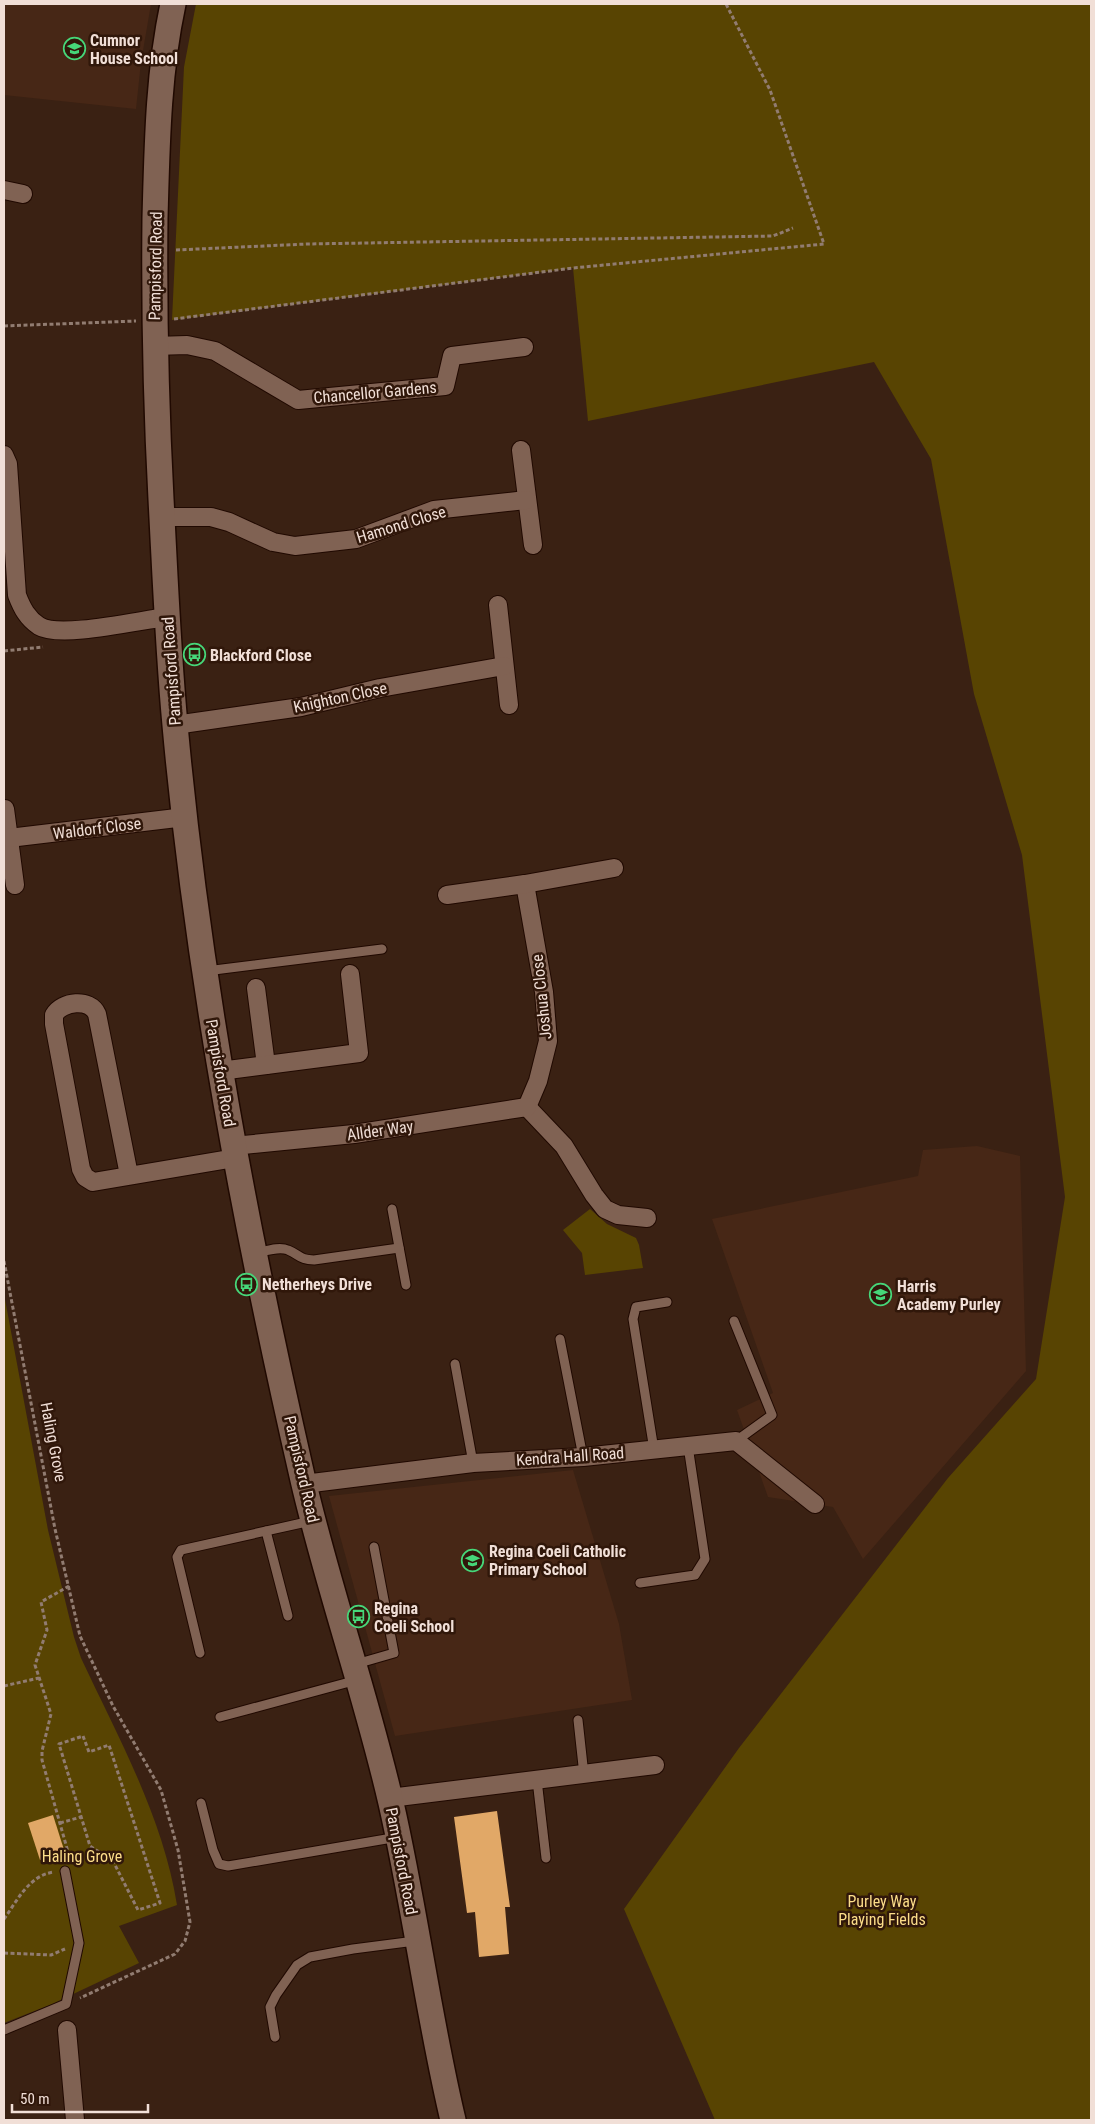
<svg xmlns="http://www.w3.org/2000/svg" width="1095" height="2124" viewBox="0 0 1095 2124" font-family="'Roboto Condensed',sans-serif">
	<rect width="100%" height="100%" fill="#3a2113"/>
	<g fill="#472716">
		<path d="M4,4H151L141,62L136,109L4,95Z"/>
		<path d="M977,1146L1020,1156L1026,1371L863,1559L833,1507L768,1497L737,1410L773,1393L712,1219L918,1176L923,1150Z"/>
		<path d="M573,1470L619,1624L632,1700L395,1736L329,1496Z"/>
	</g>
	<g fill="#584402">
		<path d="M196,4H1091V2120H715L624,1909L739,1748L948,1478L1036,1379L1065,1197L1022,855L974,694L931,459L874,362L588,421L573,268L172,320L184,67Z"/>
		<path d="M590,1209L607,1224L636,1238L639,1245L643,1268L585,1275L582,1253L563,1230Z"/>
		<path d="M4,1294L48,1530L74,1637L81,1658C118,1737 163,1817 177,1905L119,1926L139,1963L52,2004L4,2023Z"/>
	</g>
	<g fill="#e1a867">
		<path d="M497,1811L510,1907H505L509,1954L479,1957L475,1912L467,1913L454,1817Z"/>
		<path d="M53,1815L65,1853L40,1860L28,1823Z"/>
	</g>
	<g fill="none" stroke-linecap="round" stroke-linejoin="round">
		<defs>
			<g id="lane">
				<path d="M206,971L382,949"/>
				<path d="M392,1209L406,1285"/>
				<path d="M256,1253C266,1251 279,1246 288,1250C300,1255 300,1260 314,1260L399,1248"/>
				<path d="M734,1321L772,1415L736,1441"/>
				<path d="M560,1339L583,1457"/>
				<path d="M455,1364L473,1463"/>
				<path d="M654,1450L633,1319L636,1307L667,1302"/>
				<path d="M266,1531L288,1616"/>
				<path d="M640,1583L695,1575L705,1559L688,1446"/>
				<path d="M200,1653L177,1557L181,1550L311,1521"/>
				<path d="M356,1664L394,1653L374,1547"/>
				<path d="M220,1717L357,1680"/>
				<path d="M578,1720L584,1775"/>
				<path d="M537,1780L546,1858"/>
				<path d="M201,1803L213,1850L219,1864L228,1866L398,1837"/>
				<path d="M4,2030L66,2004L79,1943L65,1871"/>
				<path d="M275,2037L270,2007L276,1995L297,1965L310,1957L353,1949L415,1941"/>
			</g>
			<g id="street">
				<path d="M4,190L23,194"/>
				<path d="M154,346L187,345L215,351L298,400L445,386L452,356L524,347"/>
				<path d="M521,450L533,545"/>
				<path d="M4,455L8,464L17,595C22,608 27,618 39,626C60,639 140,620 167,617"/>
				<path d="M162,517H211L229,522L273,542L295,546L356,539L434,510L526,500"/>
				<path d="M498,605L509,705"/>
				<path d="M175,725L301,707L380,688L504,666"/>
				<path d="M5,809L15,885"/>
				<path d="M9,838L185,817"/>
				<path d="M525,884L544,992L548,1041L538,1081L527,1107"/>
				<path d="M447,895L525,884L614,868"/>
				<path d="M256,988L266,1065"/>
				<path d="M220,1071L359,1053L350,974"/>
				<path d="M527,1107L564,1146L594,1195L605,1209L618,1215L647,1218"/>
				<path d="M233,1146L354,1134L527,1107"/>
				<path d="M129,1175L97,1014C90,998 62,1001 54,1015V1024L81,1169L85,1177L93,1182L235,1158"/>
				<path d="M304,1484L473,1463L583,1457L736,1441L815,1504"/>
				<path d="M390,1798L655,1765"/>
				<path d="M67,2030L75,2120"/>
			</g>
			<path id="secondary" d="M173,4C158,74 157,146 155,218C154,312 156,405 161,499C165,574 168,650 175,725C198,979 246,1231 303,1480C328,1588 366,1694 391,1803C415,1908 428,2015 453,2120"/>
		</defs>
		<use href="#lane" stroke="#200901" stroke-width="11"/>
		<use href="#street" stroke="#200901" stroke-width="20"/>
		<use href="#secondary" stroke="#200901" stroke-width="28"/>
		<g stroke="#917c71" stroke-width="3" stroke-dasharray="4 2.5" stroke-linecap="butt">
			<path d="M176,250L307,244L773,236L793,228"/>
			<path d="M174,319L573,268L824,244L770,90L726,4"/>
			<path d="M4,326L136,321"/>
			<path d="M4,651L43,647"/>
			<path d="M4,1261L55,1529L80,1636L113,1706L161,1790L178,1850L190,1922L185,1941L175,1954L80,1998"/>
			<path d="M69,1586L41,1602L47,1630L35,1665L51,1714L42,1751V1760L70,1859"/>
			<path d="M4,1686L39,1678"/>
			<path d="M83,1736L89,1752L109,1745L160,1903L138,1910L113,1861L90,1846L59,1744Z"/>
			<path d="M60,1823L81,1817"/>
			<path d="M4,1919C17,1901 29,1875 54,1872"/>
			<path d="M4,1953L51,1955L65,1949"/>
		</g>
		<use href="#lane" stroke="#806253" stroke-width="9"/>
		<use href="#street" stroke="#806253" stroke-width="18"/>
		<use href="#secondary" stroke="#806253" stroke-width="25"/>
	</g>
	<defs>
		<symbol id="school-ring" viewBox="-11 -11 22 22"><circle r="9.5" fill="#30170a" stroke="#46d779" stroke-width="1.5"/><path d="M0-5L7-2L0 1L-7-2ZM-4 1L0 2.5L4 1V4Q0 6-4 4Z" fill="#46d779"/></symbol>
		<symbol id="bus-ring" viewBox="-11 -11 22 22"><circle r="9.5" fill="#30170a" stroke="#46d779" stroke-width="1.5"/><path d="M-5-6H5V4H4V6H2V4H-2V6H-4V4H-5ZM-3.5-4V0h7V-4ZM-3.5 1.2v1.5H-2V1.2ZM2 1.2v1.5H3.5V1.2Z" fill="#46d779"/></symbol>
	</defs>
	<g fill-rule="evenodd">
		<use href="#school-ring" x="62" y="36" width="25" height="25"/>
		<use href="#bus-ring" x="182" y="642" width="25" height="25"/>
		<use href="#bus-ring" x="234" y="1272" width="25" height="25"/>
		<use href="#school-ring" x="868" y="1282" width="25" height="25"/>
		<use href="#school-ring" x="460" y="1548" width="25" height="25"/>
		<use href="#bus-ring" x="346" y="1604" width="25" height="25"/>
	</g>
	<g text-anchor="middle" stroke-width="5" stroke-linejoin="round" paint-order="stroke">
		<g font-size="16" font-weight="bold" fill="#f1dfd7" stroke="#30170a" text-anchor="start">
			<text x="90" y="46">Cumnor<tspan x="90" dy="18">House School</tspan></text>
			<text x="210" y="661">Blackford Close</text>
			<text x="262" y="1290">Netherheys Drive</text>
			<text x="897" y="1292">Harris<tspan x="897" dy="18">Academy Purley</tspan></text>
			<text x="489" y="1557">Regina Coeli Catholic<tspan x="489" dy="18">Primary School</tspan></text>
			<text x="374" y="1614">Regina<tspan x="374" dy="18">Coeli School</tspan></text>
		</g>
		<g font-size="16" fill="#f1dfd7" stroke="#30170a">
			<text transform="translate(155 266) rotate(-89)" y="6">Pampisford Road</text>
			<text transform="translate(375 392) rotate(-5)" y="6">Chancellor Gardens</text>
			<text transform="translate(401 524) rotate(-17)" y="6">Hamond Close</text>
			<text transform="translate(171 671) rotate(-94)" y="6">Pampisford Road</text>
			<text transform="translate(340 697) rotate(-12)" y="6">Knighton Close</text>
			<text transform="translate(97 828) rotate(-7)" y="6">Waldorf Close</text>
			<text transform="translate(541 997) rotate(-96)" y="6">Joshua Close</text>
			<text transform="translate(221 1073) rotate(80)" y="6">Pampisford Road</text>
			<text transform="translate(380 1130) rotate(-8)" y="6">Allder Way</text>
			<text transform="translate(54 1442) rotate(79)" y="6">Haling Grove</text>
			<text transform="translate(570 1456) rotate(-4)" y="6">Kendra Hall Road</text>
			<text transform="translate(302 1469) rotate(77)" y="6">Pampisford Road</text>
			<text transform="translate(402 1861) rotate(79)" y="6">Pampisford Road</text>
		</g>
		<g font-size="16" fill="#fcdd89" stroke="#30170a">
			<text x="82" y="1862">Haling Grove</text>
			<text x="882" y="1907">Purley Way<tspan x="882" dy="18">Playing Fields</tspan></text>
		</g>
	</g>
	<rect width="1095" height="2124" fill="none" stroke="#f1dfd7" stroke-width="10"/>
	<path d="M12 2104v8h136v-8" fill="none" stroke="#f1dfd7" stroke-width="2.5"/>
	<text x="20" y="2104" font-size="15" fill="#f1dfd7" stroke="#30170a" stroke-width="4" paint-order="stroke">50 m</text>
</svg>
